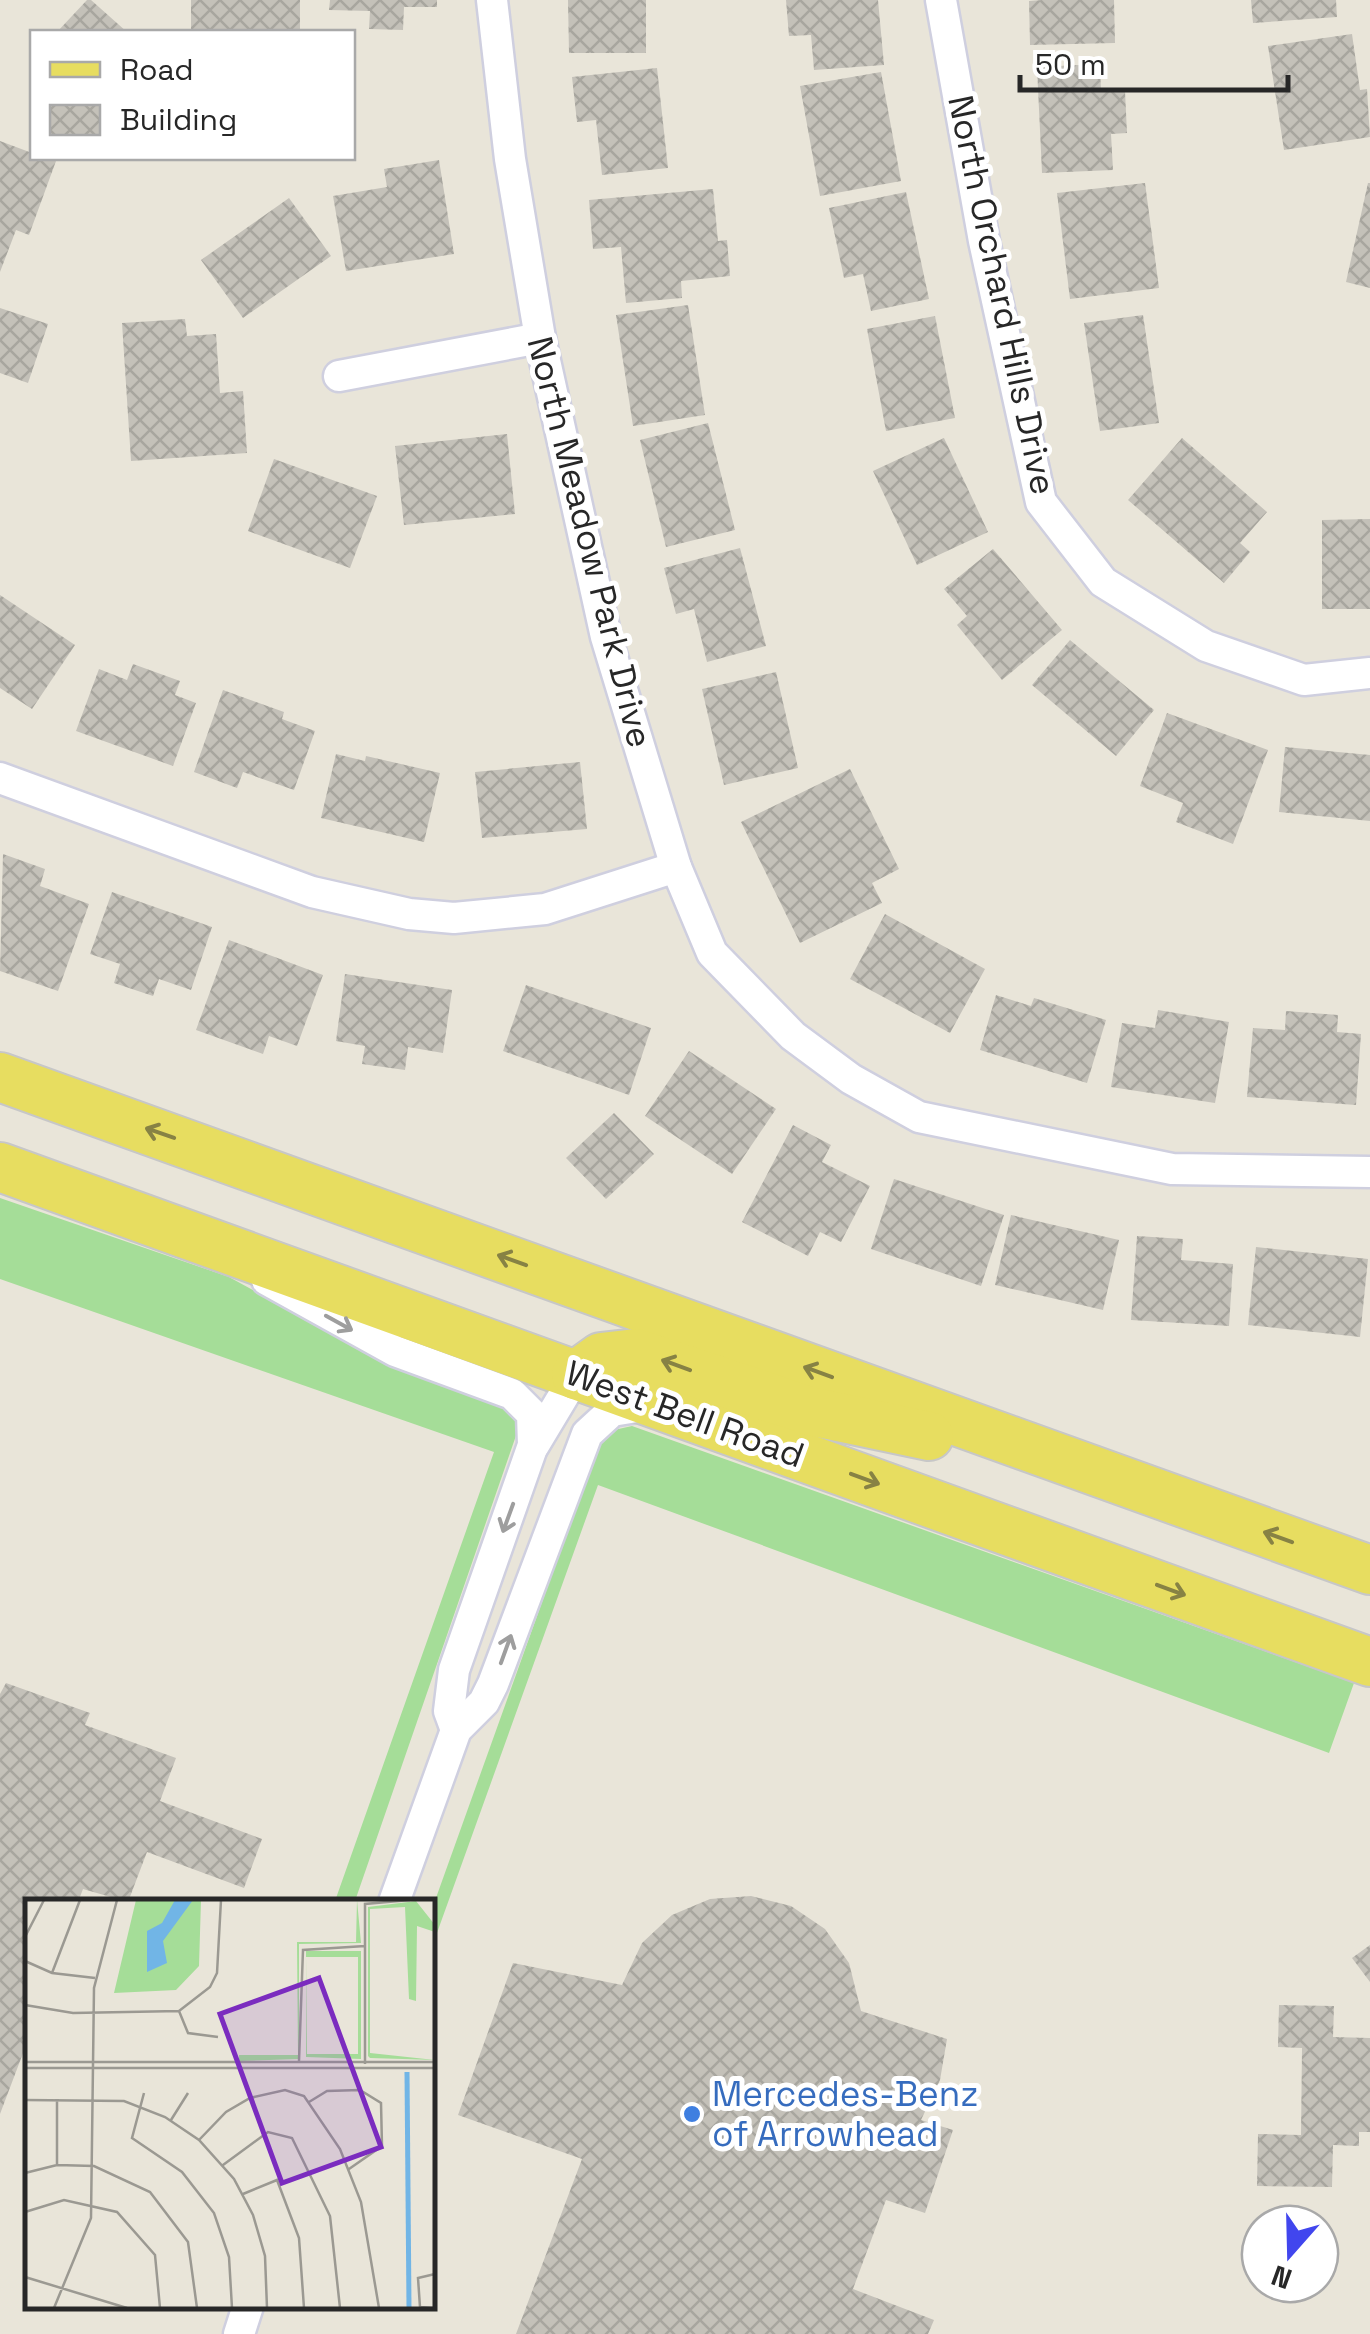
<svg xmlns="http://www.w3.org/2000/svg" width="1370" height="2334" viewBox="0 0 1370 2334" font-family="'Space Grotesk',sans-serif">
	<defs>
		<pattern id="building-cross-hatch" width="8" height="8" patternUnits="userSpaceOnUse" patternTransform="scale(2.5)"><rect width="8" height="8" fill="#c4c1b9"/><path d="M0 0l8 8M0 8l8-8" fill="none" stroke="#a8a69f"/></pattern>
	</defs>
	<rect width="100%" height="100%" fill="#e9e5d9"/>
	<g fill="#a5dd98">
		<path d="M0,1198L229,1277L375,1357L506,1405L519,1427L355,1901H335L494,1452L0,1279Z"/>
		<path d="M632,1426L1354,1683L1329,1753L598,1485L433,1944L432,1909L598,1446L614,1430Z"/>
	</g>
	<g fill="url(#building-cross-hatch)">
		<path d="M87,0H91L127,32H57Z"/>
		<rect x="191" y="0" width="109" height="32"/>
		<path d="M330,0H437V7H404L403,30L369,29L370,11L329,10Z"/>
		<path d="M568,0H646V53H569Z"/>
		<path d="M786,0H878L884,65L814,70L811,35L789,36Z"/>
		<path d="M1042,0H1114L1115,43L1030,45L1029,1Z"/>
		<path d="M1251,0H1336L1337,17L1253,23Z"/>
		<path d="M1352,34L1360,90L1367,89L1370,137L1284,150L1268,46Z"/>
		<path d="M1100,64L1101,92L1125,91L1127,133L1111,134L1113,170L1042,173L1037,67Z"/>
		<path d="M657,68L668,168L602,175L596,120L577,122L572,77Z"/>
		<path d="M881,72L901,181L820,196L800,86Z"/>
		<path d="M0,141L32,153V158L56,161L29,235L16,230L0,272Z"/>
		<path d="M439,160L454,254L346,271L333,196L387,187L384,169Z"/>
		<path d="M1145,183L1159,288L1070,299L1057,193Z"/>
		<path d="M1368,183H1370V288L1346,282Z"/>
		<path d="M713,189L718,241L727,240L730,276L681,281L682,298L626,303L621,247L593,249L589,200Z"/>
		<path d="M906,192L929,299L871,311L863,274L844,278L829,208Z"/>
		<path d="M289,198L331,256L243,318L201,260Z"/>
		<path d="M688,305L705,415L633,426L616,315Z"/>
		<path d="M0,308L48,324L28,383L0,373Z"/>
		<path d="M1143,315L1159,423L1100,431L1084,323Z"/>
		<path d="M935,316L955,418L886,431L867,329Z"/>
		<path d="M185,319L187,336L216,334L220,393L243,391L247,453L131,461L122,323Z"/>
		<path d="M708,423L735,530L666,547L640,440Z"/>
		<path d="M507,434L515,514L404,525L395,446Z"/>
		<path d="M944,438L988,532L917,565L873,471Z"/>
		<path d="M1182,438L1267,512L1240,543L1250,552L1224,583L1128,500Z"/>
		<path d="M274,459L377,496L350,568L248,531Z"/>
		<path d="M1370,519V609H1322V520Z"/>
		<path d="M740,548L766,646L707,662L694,609L676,614L664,568Z"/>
		<path d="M993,549L1062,630L1002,680L957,625L967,616L944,589Z"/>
		<path d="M0,595L75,645L32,709L0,688Z"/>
		<path d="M1070,640L1154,710L1116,756L1032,685Z"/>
		<path d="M133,664L180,681L175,695L196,703L173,766L76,731L99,669L127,680Z"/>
		<path d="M776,672L798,768L724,785L702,689Z"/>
		<path d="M223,690L284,712L282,719L315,731L294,790L243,772L237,788L194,772Z"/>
		<path d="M1167,713L1268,750L1233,844L1176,822L1183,803L1140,786Z"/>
		<path d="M1285,747L1370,755V821L1279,812Z"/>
		<path d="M336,754L365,761L366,756L440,773L424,842L321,818Z"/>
		<path d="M580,762L587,829L482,838L475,772Z"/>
		<path d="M850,769L899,869L872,883L882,903L800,943L741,822Z"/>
		<path d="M3,854L45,869L40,886L89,904L58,991L0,971Z"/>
		<path d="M112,892L212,927L191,990L159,979L153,996L114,983L120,964L90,954Z"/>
		<path d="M885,914L985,969L950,1033L850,979Z"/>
		<path d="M229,940L323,975L297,1046L269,1036L263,1054L196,1030Z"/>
		<path d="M345,974L452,990L443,1053L408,1047L405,1070L362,1064L365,1046L336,1041Z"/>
		<path d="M526,985L651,1028L629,1095L503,1051Z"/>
		<path d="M996,995L1031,1006L1034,998L1106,1020L1087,1083L980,1050Z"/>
		<path d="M1158,1010L1229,1022L1215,1103L1111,1087L1122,1023L1155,1028Z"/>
		<path d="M1286,1011L1338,1015L1337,1032L1361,1034L1356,1105L1247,1097L1253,1028L1285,1030Z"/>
		<path d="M689,1051L776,1109L732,1174L645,1116Z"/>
		<path d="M614,1113L654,1154L606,1199L566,1158Z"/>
		<path d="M793,1125L831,1145L822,1162L870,1186L841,1242L820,1232L808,1256L742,1222Z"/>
		<path d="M894,1179L1004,1215L981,1286L871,1249Z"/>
		<path d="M1011,1215L1119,1240L1103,1310L995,1285Z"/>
		<path d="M1137,1236L1183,1239L1181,1260L1233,1264L1229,1326L1131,1320Z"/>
		<path d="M1256,1247L1368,1259L1360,1337L1248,1325Z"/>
		<path d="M6,1683L90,1713L85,1725L176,1758L160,1801L262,1839L244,1888L147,1852L128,1902L83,1889L78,1902H28V2040L0,2114V1694Z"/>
		<path d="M751,1896L791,1906L825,1929L849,1963L861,2011L947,2039L940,2080L921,2120L953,2130L925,2213L886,2200L853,2289L934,2320L928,2334H516L582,2159L458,2115L513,1963L622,1985L642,1943L672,1915L710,1899Z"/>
		<path d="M1370,1945V1982L1352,1958Z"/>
		<path d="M1279,2005L1334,2006L1333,2037L1370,2038V2132H1359V2146L1333,2145L1332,2187L1257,2186L1258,2134L1301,2135L1302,2048L1278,2047Z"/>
	</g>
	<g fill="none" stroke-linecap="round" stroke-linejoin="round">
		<defs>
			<g id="street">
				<path d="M492,0L510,159L540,338L606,637L676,867L712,953L793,1036L851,1079L919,1117L1172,1169L1370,1172"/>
				<path d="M941,0L984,241L1041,502L1103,582L1206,646L1304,680L1370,673"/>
				<path d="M339,376L540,338"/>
				<path d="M0,778L312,892L409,914L454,918L545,909L676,867"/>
				<path d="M267,1280L395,1351L512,1394L532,1414L533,1445L454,1670L449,1711L456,1730"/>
				<path d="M534,1445L576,1375"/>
				<path d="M394,1902L456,1730L484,1702L493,1684L587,1434L612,1411L649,1405"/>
				<path d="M239,2334L248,2306"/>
			</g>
			<g id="primary">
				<path d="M0,1077L1370,1570"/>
				<path d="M0,1167L1370,1662"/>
				<path d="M576,1375L601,1357L636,1353L810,1411L929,1436"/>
			</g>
		</defs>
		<use href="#street" stroke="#cfcfdf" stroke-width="35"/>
		<use href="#primary" stroke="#c7c7c7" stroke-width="52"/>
		<use href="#street" stroke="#fff" stroke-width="30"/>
		<use href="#primary" stroke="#e7dd60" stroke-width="48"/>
	</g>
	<defs><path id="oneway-shaft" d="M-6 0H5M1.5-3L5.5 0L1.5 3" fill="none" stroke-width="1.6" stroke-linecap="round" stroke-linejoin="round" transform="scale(2.5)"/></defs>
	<g stroke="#878244">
		<use href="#oneway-shaft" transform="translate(160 1133) rotate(-161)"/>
		<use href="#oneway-shaft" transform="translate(512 1260) rotate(-160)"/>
		<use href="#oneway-shaft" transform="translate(676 1365) rotate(-160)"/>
		<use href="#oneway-shaft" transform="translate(818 1372) rotate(-160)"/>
		<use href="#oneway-shaft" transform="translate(865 1479) rotate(20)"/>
		<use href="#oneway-shaft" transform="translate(1278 1537) rotate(-160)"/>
		<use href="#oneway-shaft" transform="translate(1171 1590) rotate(20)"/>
	</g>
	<g stroke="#9e9e9e">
		<use href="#oneway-shaft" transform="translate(339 1323) rotate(29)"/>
		<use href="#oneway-shaft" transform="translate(508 1518) rotate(110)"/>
		<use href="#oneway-shaft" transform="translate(506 1649) rotate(-70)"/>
	</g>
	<circle fill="#3f7fe0" stroke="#fff" stroke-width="4" cx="692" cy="2114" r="10"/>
	<g text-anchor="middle" stroke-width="10" stroke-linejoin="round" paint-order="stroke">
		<g font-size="35" fill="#272727" stroke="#fff">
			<text transform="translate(1002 295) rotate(78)" y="12">North Orchard Hills Drive</text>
			<text transform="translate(590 542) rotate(76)" y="12">North Meadow Park Drive</text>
			<text transform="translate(685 1414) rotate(20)" y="12">West Bell Road</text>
		</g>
		<g font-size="35" fill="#366cbe" stroke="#fff" text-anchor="start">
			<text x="712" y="2106">Mercedes-Benz<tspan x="712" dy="40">of Arrowhead</tspan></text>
		</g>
	</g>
	<g transform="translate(25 1899)">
		<rect width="410" height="410" fill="#e9e5d9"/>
		<path d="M111,1H176L174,67L151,91L89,94ZM332,1L336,44L274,45V160L214,162V156H273L272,43H331ZM391,2L410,26V33L392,27L391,102L384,100L380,8L345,10V154L410,161L345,159L343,157V8ZM281,52H336V160L281,158ZM281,58H333V155H282Z" fill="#a5dd98" fill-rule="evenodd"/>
		<path d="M168,1L138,42L142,64L122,73V32L137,24L150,1Z" fill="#71b5e6"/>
		<path fill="none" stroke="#71b5e6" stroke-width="5" d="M382,173L384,409"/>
		<path fill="none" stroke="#9b9992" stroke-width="2.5" d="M0,38L19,1M0,62L27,74L70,79M27,74L55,1M0,106L48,114L154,112L185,88L192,74L196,1M154,112L163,134L193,138M274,162L278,51L340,47M0,163H410M340,165V5L385,1M0,169H410M119,194L107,239L157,273L189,314L204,358L207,409M32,200V266M0,201L99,202L140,218L174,241L209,280L228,316L240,357L242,409M284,203L302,192L335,191L356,204L357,247L324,270M146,221L163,194M174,241L201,213L225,199L260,191L279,197L315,250L336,303L354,409M198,266L243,233L267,239L305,317L315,409M0,274L32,266L69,267L125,293L163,343L172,409M218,295L252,281L274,339L279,409M0,313L39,301L92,313L130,356L135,409M410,375L393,379L395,408L410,409M0,378L102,409M29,409L66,319L69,89L92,1"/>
		<path fill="#7b2cbf" fill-opacity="0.15" stroke="#7b2cbf" stroke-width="5" d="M294,79L356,248L257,284L195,115Z"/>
		<rect width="410" height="410" fill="none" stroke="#272727" stroke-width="5"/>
	</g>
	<rect x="30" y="30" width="325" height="130" fill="#ffffff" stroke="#a9a9a9" stroke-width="2.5"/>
	<rect x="50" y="62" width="50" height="15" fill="#e7dd60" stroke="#a9a9a9" stroke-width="2.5"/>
	<text x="120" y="80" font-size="30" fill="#272727">Road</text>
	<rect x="50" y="105" width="50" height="30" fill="url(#building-cross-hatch)" stroke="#a9a9a9" stroke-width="2.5"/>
	<text x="120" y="130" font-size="30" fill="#272727">Building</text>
	<g transform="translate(1290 2254) rotate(200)"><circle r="48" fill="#ffffff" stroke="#a9a9a9" stroke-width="2.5"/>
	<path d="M0-8L18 38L0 25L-18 38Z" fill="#4146ee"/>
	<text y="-15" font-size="28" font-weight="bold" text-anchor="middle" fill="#272727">N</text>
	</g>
	<path d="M1020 75v15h268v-15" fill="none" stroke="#272727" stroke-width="5"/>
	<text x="1035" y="75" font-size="30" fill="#272727" stroke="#ffffff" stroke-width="8" paint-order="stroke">50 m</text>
</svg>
